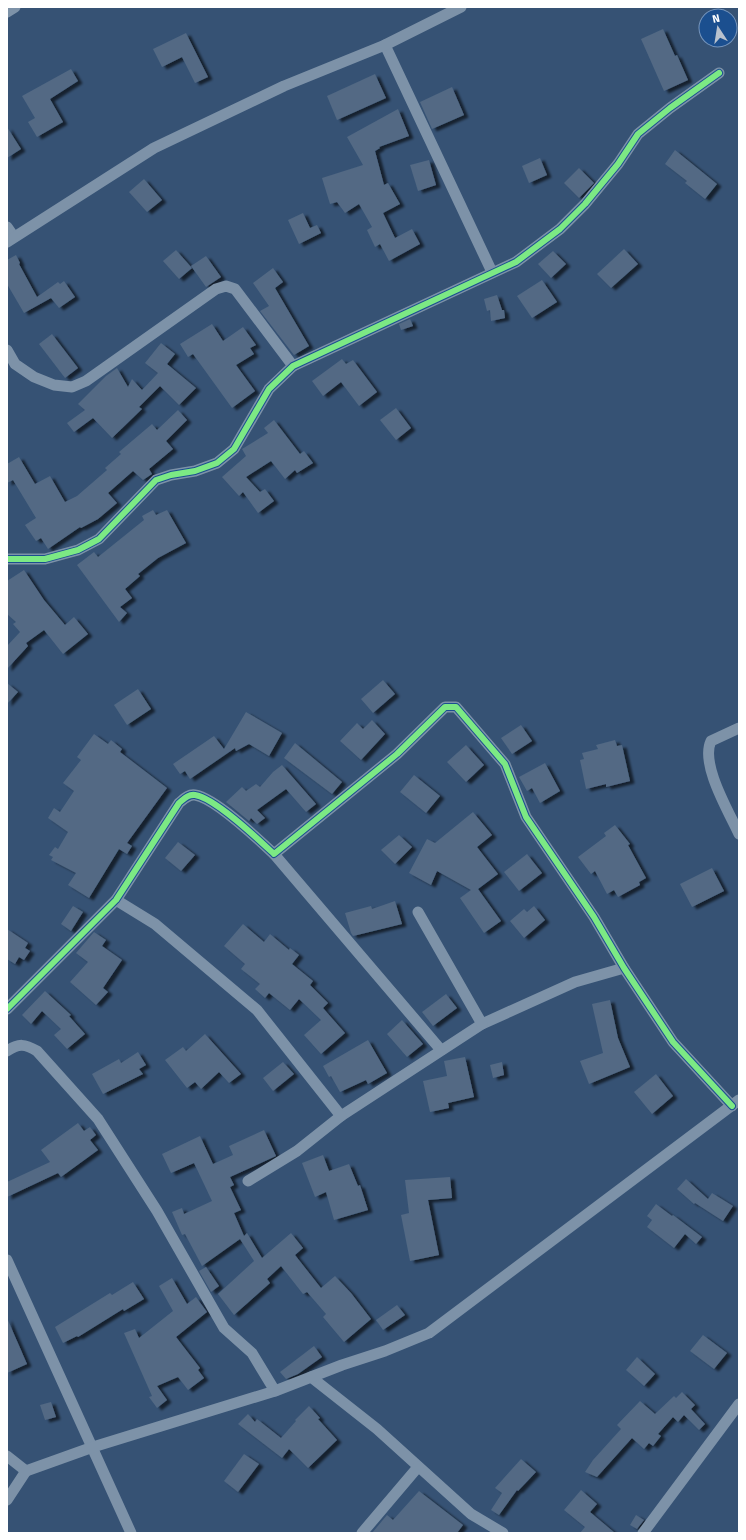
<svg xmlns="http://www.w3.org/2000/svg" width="746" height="1540" viewBox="0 0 746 1540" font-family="'Fira Sans',sans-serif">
	<defs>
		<filter id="shadow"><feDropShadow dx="4.5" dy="2.5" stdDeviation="1" flood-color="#0009"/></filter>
	</defs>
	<rect width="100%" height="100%" fill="#365274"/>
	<g fill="#526984" filter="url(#shadow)">
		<path d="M663,29L675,56L677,55L688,80L664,91L641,39Z"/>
		<path d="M186,33L208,77L195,83L182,57L162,67L153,49Z"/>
		<path d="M71,69L78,81L50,99L63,122L37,137L28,122L35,118L22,96Z"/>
		<path d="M375,74L386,98L337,120L327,96Z"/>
		<path d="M452,87L464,115L432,129L420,102Z"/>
		<path d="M398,109L409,136L379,147L380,148L375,151L384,185L388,183L400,204L383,213L395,238L412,229L420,244L389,261L380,244L375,247L367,230L372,227L359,204L345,213L337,202L330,204L322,178L363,165L347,137Z"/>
		<path d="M7,127L21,149L7,158Z"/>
		<path d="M675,150L717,184L705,199L685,183L687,181L665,164Z"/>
		<path d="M540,158L547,175L529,183L522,166Z"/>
		<path d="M429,160L436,185L418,191L410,165Z"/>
		<path d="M579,168L594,183L579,198L564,183Z"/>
		<path d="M144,179L162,200L147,212L129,192Z"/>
		<path d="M303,213L310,228L317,225L321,233L299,244L288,220Z"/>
		<path d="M624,249L638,264L611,288L597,274Z"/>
		<path d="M176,250L192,268L179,279L163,261Z"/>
		<path d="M553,251L566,264L551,278L538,264Z"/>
		<path d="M16,255L20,263L19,264L37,297L58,282L60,284L64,281L75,297L59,308L51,298L24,313L7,284V260Z"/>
		<path d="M206,256L221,277L206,287L191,266Z"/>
		<path d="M273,268L283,282L275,288L309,346L294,355L260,311L269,306L253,283Z"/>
		<path d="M542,280L557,302L532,318L517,296Z"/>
		<path d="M497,295L502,310H504L505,318L491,321L490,310L487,311L484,299Z"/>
		<path d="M410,319L413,326L401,330L399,324Z"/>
		<path d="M212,324L223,341L243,327L256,345L250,348L254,354L236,365L255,391L232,408L193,354L188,357L180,344Z"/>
		<path d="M52,334L78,368L65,378L39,344Z"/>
		<path d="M161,343L175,354L167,364L196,388L179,405L160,386L139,407L142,409L112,438L93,418L74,432L67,423L85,410L78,404L106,376L117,368L128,387L132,379L142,390L158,373L145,363Z"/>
		<path d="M342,359L346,364L353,360L377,392L359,406L341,382L323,396L312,381Z"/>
		<path d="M396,408L411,428L396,440L380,420Z"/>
		<path d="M178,410L187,420L166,441L173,449L149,469L152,474L143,480L133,471L108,493L117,503L98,519L81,528L80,527L48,549L41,538L36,541L25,525L36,518L13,480L7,483V464L19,457L35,484L50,476L65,502L77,496L107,470L105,468L121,454L119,452L152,424L157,430Z"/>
		<path d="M274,420L300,454L304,451L313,463L297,473L295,470L285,479L271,461L246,477L260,492L265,489L274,501L258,513L243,492L239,496L222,477L246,456L242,449L268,433L264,428Z"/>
		<path d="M153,510L156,515L167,510L186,543L158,558L138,574L140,576L125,589L132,598L120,607L127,613L119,622L77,565L94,552L98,557L144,520L142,516Z"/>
		<path d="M24,570L44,600L65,625L74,617L88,634L63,654L44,630L26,643L28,646L7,669V646L20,632L13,624L16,622L7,614V581Z"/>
		<path d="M383,680L395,694L373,713L361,699Z"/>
		<path d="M7,683L18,692L7,704Z"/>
		<path d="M138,689L151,709L127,725L114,705Z"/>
		<path d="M246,712L282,733L269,756L249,744L236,751L235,748L190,779L185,771L180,774L173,764L214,736L224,749Z"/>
		<path d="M372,720L385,734L361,760L340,741L357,723L363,729Z"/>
		<path d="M521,725L532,741L512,754L501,738Z"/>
		<path d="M94,734L108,744L111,740L122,749L120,752L167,788L127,843L132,846L127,854L119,849L89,898L68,885L76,873L51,860L53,857L49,855L55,847L58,849L68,832L48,818L54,808L60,812L74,791L63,783L81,760L77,757Z"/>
		<path d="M615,740L617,746L622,745L630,781L606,787V784L586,789L580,760L584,759L582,753L598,749L596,745Z"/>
		<path d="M295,743L342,782L332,794L284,758Z"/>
		<path d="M466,745L484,765L466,782L447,762Z"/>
		<path d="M545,763L560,791L540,803L532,788L527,791L519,777Z"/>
		<path d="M282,765L316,804L306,812L286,789L257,810L265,818L257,824L251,818L249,821L226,802L242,787L246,791L256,784L260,787L273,772Z"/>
		<path d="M414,775L440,796L426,813L400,792Z"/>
		<path d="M473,812L492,835L477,847L498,874L478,889L501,921L484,933L460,898L471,890L437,871L431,885L409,873L427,839L435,843Z"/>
		<path d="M615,825L630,844L628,845L646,878L639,882L640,885L618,897L614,890L607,894L595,871L591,874L578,857L606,836L604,833Z"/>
		<path d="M399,835L412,847L395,864L381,850Z"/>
		<path d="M178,842L195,855L181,871L165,858Z"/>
		<path d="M527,854L542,873L519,891L504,872Z"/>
		<path d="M712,868L724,891L692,907L680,884Z"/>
		<path d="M395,901L402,924L353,936L351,933L345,913L371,906L372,909Z"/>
		<path d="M73,906L83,912L71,931L61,924Z"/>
		<path d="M534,906L545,920L524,938L510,921L524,909L527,912Z"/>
		<path d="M243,924L264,942L270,934L289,950L290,948L299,955L292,964L313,981L310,985L328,1003L323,1008L345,1033L321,1054L304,1035L321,1020L299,999L290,1010L269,993L265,998L255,989L260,984L241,969L245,964L224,946Z"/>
		<path d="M7,929L28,943L25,948L30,951L24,960L19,957L15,964L7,959Z"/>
		<path d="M94,932L106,940L102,946L122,960L103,988L108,992L96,1005L70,982L88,962L76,953Z"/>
		<path d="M45,991L71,1015L69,1016L85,1034L67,1049L54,1035L61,1029L42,1011L31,1024L22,1015Z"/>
		<path d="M446,994L457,1008L433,1026L422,1012Z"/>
		<path d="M610,1000L618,1038L630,1067L589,1084L580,1061L603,1053L592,1004Z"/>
		<path d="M402,1020L423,1044L407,1057L387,1034Z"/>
		<path d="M205,1034L241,1074L229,1083L219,1072L201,1089L195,1082L187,1088L165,1060L183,1047L186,1051Z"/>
		<path d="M368,1040L387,1073L368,1084L366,1080L340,1092L331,1076L329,1077L323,1066Z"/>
		<path d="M138,1052L146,1065L139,1069L143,1074L103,1094L92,1074L119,1059L121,1063Z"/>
		<path d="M465,1057L474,1097L448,1103L449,1108L430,1112L423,1081L447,1076L444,1061Z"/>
		<path d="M283,1062L294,1074L273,1091L263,1078Z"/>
		<path d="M502,1062L504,1075L493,1078L490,1065Z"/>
		<path d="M656,1074L673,1096L652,1114L634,1092Z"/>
		<path d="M78,1123L84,1131L90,1127L96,1135L90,1140L98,1150L61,1177L58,1173L7,1197V1182L50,1162L41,1150Z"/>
		<path d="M264,1130L276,1156L230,1177L234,1185L230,1187L241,1210L234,1213L244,1236L247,1233L262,1258L291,1233L303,1248L295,1255L321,1288L335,1276L351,1293L371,1319L344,1342L323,1317L326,1314L307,1292L303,1294L281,1266L267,1279L270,1283L234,1315L218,1294L254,1261L240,1239L202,1266L185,1234L182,1235L172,1212L182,1208L184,1214L212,1201L194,1163L171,1173L162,1154L200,1136L213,1164L233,1155L229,1146Z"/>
		<path d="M323,1155L329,1171L349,1164L358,1186L360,1185L368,1210L334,1220L326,1192L315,1197L302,1163Z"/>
		<path d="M450,1177L452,1198L428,1200L439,1255L410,1261L401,1215L409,1213L405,1180Z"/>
		<path d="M686,1179L708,1199L712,1193L733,1206L723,1221L695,1203L694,1204L677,1189Z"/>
		<path d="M656,1204L672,1216L673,1215L702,1237L696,1244L685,1234L674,1248L647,1227L652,1220L647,1216Z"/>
		<path d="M206,1267L219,1286L211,1292L199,1271Z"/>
		<path d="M172,1278L187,1304L196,1297L207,1312L176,1337L200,1368L198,1370L204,1378L188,1390L178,1377L157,1386L167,1400L157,1408L149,1397L152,1396L124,1333L135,1329L139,1338L173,1311L159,1286Z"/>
		<path d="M133,1282L144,1299L124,1311L123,1309L78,1337L77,1336L63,1343L55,1327L110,1293L112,1295Z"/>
		<path d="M397,1305L405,1315L383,1330L376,1320Z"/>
		<path d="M7,1318L27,1364L7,1373Z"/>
		<path d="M703,1335L727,1353L714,1369L690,1351Z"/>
		<path d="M314,1346L322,1357L298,1374L286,1379L280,1372Z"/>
		<path d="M637,1357L655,1374L644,1386L626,1370Z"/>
		<path d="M682,1392L695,1405L691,1409L705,1424L699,1430L684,1415L678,1422L673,1417L658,1434L661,1436L653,1446L649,1443L644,1449L632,1438L597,1477L585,1472L593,1460L621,1429L617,1425L640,1401L655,1414L674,1396L676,1398Z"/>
		<path d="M51,1402L56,1417L45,1420L40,1405Z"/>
		<path d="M309,1406L320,1418L318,1419L337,1440L308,1468L289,1449L282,1458L238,1424L248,1414L255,1422L257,1419L281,1438L296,1421L295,1420Z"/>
		<path d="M244,1454L259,1464L238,1492L224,1481Z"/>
		<path d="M521,1459L536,1472L518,1491L517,1490L499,1515L491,1510L502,1493L495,1488Z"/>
		<path d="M581,1490L597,1504L590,1512L615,1533H580L585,1527L564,1510Z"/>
		<path d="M419,1491L463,1525L457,1533H372L387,1515L393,1520Z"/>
		<path d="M636,1515L644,1520L637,1529L630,1525Z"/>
	</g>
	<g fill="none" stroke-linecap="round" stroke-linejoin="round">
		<g stroke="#7d92a8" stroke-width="11">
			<path d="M7,12L15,7"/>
			<path d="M385,45L492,272"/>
			<path d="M7,227L14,237"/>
			<path d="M7,242L154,148L284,86L385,45L461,7"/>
			<path d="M7,350L15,364L34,377L54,385L72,387L86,381L216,289L226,286L235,289L293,366"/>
			<path d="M7,559H45L78,550L99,539L156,480L171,475L195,471L217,463L234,449L269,389L293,366L516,262L560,229L585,204L618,164L638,134L670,108L719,73"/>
			<path d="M739,728L711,741C700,764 729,812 739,834"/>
			<path d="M274,854L441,1050"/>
			<path d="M116,900L155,924L257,1010L341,1116L482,1024L575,982L624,968"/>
			<path d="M418,912L482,1024"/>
			<path d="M7,1009L116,900L179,803C184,799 188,794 195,795C215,798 258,839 274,854L397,754L445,707H456L505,764L526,817L594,917L624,968L673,1042L732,1106"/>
			<path d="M7,1051C19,1043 25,1044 37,1051L98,1119L157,1211L224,1328L252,1353L275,1391"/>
			<path d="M248,1181L297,1151L341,1116"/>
			<path d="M7,1260L131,1533"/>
			<path d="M311,1377L377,1429L471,1514L503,1533"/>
			<path d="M7,1456L26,1471L93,1447L275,1391L342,1365L385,1351L429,1333L739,1100"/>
			<path d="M7,1500L26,1471"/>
			<path d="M362,1533L418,1467"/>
			<path d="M643,1533L739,1404"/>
		</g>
		<defs>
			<g id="cycleway">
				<path d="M7,559H45L78,550L99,539L156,480L171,475L195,471L217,463L234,449L269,389L293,366L516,262L560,229L585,204L618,164L638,134L670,108L719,73"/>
				<path d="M7,1009L116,900L179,803C184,799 188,794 195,795C215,798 258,839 274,854L397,754L445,707H456L505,764L526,817L594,917L624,968L673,1042L732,1106"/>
			</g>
		</defs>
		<use href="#cycleway" stroke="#1b4f8f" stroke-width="8"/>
		<use href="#cycleway" stroke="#7ce984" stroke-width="6"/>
	</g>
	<rect width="746" height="1540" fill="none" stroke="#ffffff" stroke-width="16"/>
	<g transform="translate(718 28) rotate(348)"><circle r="19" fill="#1b4f8f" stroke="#7695bc"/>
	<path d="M0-3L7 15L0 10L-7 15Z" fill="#b9c2ce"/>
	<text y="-6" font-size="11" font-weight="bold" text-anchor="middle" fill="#ffffff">N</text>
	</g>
</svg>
